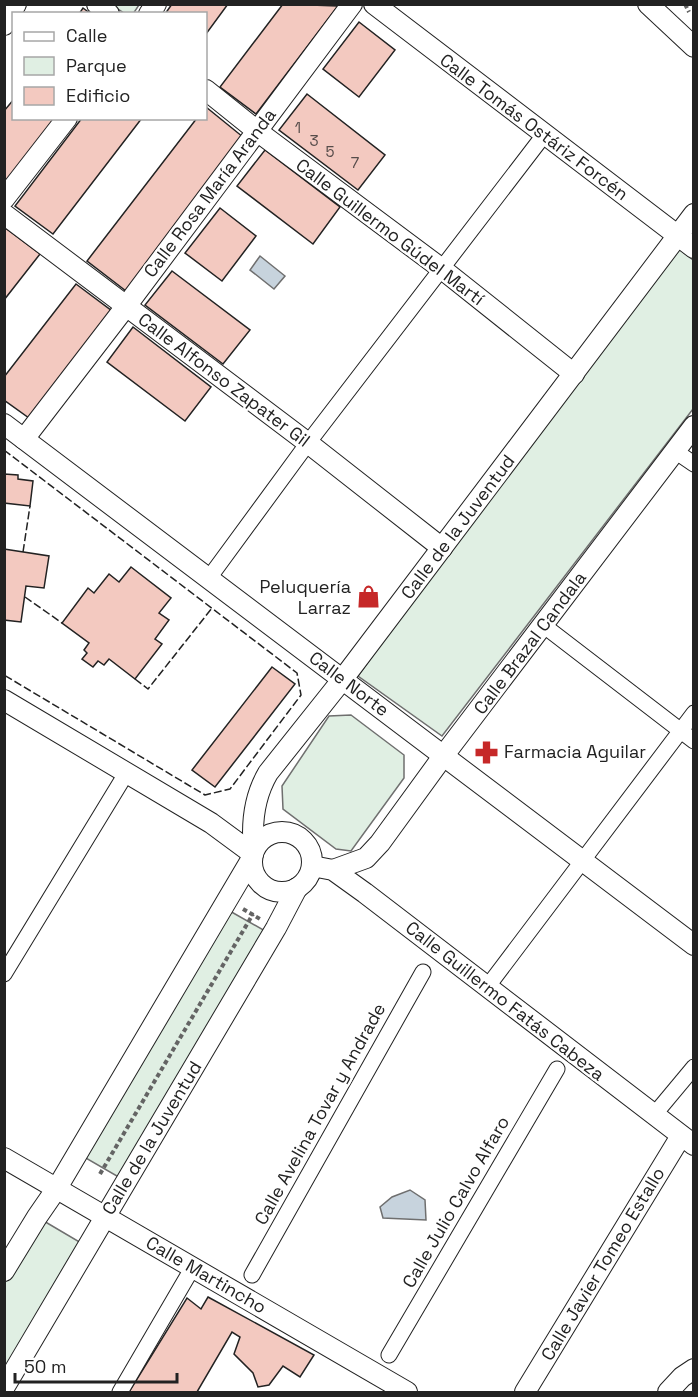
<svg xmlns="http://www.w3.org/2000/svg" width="698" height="1397" viewBox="0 0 698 1397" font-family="'Space Grotesk',sans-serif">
	<rect width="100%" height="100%" fill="#fff"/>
	<g fill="#e0efe3" stroke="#6f6f6f" stroke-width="1.5">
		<path d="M112,5H139L133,14L124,13Z"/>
		<path d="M678,248L693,260V409L442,736L358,676L574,374Z"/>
		<path d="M351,715L404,755V778L351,851L336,849L283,809L282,786L329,716Z"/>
		<path d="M228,910L267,932L122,1179L84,1157Z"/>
		<path d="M37,1217L88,1247L5,1387V1271Z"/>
	</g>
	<g fill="#c7d3dd" stroke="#6f6f6f" stroke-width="1.5">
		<path d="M260,256L285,276L274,289L250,270Z"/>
		<path d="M410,1190L425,1200L426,1220L383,1218L380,1207L392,1197Z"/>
	</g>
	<g fill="#f3c9c0" stroke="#222" stroke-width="1.5">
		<path d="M172,4H228L206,34V14H165Z"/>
		<path d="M283,4L338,6L256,114L220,87Z"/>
		<path d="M83,8L91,14H79Z"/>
		<path d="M359,22L395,50L359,97L323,69Z"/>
		<path d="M307,94L385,155L358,190L279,130Z"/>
		<path d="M14,99V118H57L4,187V111Z"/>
		<path d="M206,107L243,137L126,291L87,261L197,118H206Z"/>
		<path d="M82,118H142L53,234L15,206Z"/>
		<path d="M265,150L340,207L313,244L237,186Z"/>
		<path d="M220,208L256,236L222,281L185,253Z"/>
		<path d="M4,227L40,254L4,300Z"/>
		<path d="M172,271L250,330L223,364L145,305Z"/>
		<path d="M76,284L112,311L29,418L4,400V377Z"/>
		<path d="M133,327L211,387L185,421L107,362Z"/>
		<path d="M4,474L18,475V479L33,481L30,506L4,503Z"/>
		<path d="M4,549L49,556L44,588L26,586L21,622L4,620Z"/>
		<path d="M131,567L171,598L159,613L169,620L155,639L162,644L135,679L109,659L104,665L98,661L93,667L82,659L87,653L84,650L89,643L62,623L88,588L94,593L109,574L119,582Z"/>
		<path d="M272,667L295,684L215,787L192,770Z"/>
		<path d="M208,1297L314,1355L300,1377L283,1366L269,1385L258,1387L253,1373L234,1354L240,1337L232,1332L197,1392H129L187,1298L201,1309Z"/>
	</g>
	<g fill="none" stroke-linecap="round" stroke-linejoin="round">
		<defs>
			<g id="pedestrian">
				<path d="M675,451L694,464"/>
				<path d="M209,578L308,443L544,135"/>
				<path d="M543,625L694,741"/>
				<path d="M4,974L127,772"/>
				<path d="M488,986L694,713"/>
				<path d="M654,1115L694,1067"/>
				<path d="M252,1275L423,972"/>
				<path d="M389,1355L557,1069"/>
				<path d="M120,1392L193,1267"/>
			</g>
			<g id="minor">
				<path d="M97,4L109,14"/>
				<path d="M374,4L694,248"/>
				<path d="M648,4L694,47"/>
				<path d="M149,14L156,4"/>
				<path d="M4,25L16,4"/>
				<path d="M206,90L257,131L442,269L574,374"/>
				<path d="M4,199L67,118"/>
				<path d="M4,214L308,443L442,548"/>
				<path d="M4,424L694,945"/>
				<path d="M24,439L127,305L352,4"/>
				<path d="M4,700L211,823L253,854"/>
				<circle cx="282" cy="862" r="30"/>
				<path d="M254,850C251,822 254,797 268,773L342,680L694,214"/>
				<path d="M312,866L333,870L365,893L694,1145"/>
				<path d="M333,870L366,858L380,843L444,755L694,426"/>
				<path d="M4,1158L407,1392"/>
				<path d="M4,1271L37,1217L57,1188L252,858"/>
				<path d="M4,1388L276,928L297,888"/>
				<path d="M525,1392L681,1136"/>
				<path d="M668,1392L682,1377L694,1369"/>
			</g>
		</defs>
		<use href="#pedestrian" stroke="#222" stroke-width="17"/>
		<use href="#minor" stroke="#222" stroke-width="22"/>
		<g stroke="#646464" stroke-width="4" stroke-dasharray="4.5 3" stroke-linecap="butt">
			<path d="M685,4L689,12"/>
			<path d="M243,909L260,919"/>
			<path d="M100,1174L253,914"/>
		</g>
		<use href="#pedestrian" stroke="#fff" stroke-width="15"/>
		<use href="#minor" stroke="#fff" stroke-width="20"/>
		<g stroke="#222" stroke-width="1.5" stroke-dasharray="8 3" stroke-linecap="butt">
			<path d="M4,450L297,673L301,695L230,789L205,795L4,675"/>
			<path d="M23,552L30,506"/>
			<path d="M25,597L62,623"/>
			<path d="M135,679L148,689L212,608"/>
		</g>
	</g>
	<defs>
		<symbol id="shop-bare" viewBox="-9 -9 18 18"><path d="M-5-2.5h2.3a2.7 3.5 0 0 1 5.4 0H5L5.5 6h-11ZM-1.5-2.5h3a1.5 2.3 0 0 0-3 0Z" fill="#c62828" stroke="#fff" stroke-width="2.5" paint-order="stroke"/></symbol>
		<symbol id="pharmacy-bare" viewBox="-9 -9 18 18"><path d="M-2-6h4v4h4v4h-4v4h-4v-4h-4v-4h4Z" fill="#c62828" stroke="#fff" stroke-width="2.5" paint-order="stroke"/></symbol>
	</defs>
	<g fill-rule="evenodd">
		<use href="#shop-bare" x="352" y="580" width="33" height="33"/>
		<use href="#pharmacy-bare" x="470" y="736" width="33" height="33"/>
	</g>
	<g text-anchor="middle" stroke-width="4.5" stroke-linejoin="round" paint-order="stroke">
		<g font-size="15" fill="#564c4a">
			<text x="298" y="133">1</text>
			<text x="314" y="146">3</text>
			<text x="330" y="157">5</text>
			<text x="355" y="168">7</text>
		</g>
		<g font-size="18" fill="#222" stroke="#fff">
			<text transform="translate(534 127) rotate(37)" y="6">Calle Tomás Ostáriz Forcén</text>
			<text transform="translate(210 193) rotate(-53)" y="6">Calle Rosa María Aranda</text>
			<text transform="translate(390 232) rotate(37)" y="6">Calle Guillermo Gúdel Martí</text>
			<text transform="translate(224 380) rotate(37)" y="6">Calle Alfonso Zapater Gil</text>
			<text transform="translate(458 527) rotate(-53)" y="6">Calle de la Juventud</text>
			<text transform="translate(530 643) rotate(-53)" y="6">Calle Brazal Candala</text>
			<text transform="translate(349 684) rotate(37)" y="6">Calle Norte</text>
			<text transform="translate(505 1001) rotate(38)" y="6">Calle Guillermo Fatás Cabeza</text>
			<text transform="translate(320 1114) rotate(-61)" y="6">Calle Avelina Tovar y Andrade</text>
			<text transform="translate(152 1138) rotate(-59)" y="6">Calle de la Juventud</text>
			<text transform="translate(456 1202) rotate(-60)" y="6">Calle Julio Calvo Alfaro</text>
			<text transform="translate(603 1264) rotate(-59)" y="6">Calle Javier Tomeo Estallo</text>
			<text transform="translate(206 1275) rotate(30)" y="6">Calle Martincho</text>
		</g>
		<g font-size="18" fill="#222" stroke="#fff" text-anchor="end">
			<text x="351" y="593">Peluquería<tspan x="351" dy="21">Larraz</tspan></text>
			<text x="504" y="758" text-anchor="start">Farmacia Aguilar</text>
		</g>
	</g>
	<rect width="698" height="1397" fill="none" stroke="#222222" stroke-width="12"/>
	<rect x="12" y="12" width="195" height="108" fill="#ffffff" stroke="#a7a7a7" stroke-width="1.5"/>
	<rect x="24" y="32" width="30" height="9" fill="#ffffff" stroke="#a7a7a7" stroke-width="1.5"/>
	<text x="66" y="42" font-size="18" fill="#222222">Calle</text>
	<rect x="24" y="57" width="30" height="18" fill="#e0efe3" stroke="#a7a7a7" stroke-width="1.5"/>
	<text x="66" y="72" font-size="18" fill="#222222">Parque</text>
	<rect x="24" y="87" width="30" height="18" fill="#f3c9c0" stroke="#a7a7a7" stroke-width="1.5"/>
	<text x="66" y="102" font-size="18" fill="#222222">Edificio</text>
	<path d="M15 1373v9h162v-9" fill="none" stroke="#222222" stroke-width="3"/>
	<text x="24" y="1373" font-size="18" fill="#222222" stroke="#ffffff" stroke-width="4.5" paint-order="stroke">50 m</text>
</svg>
